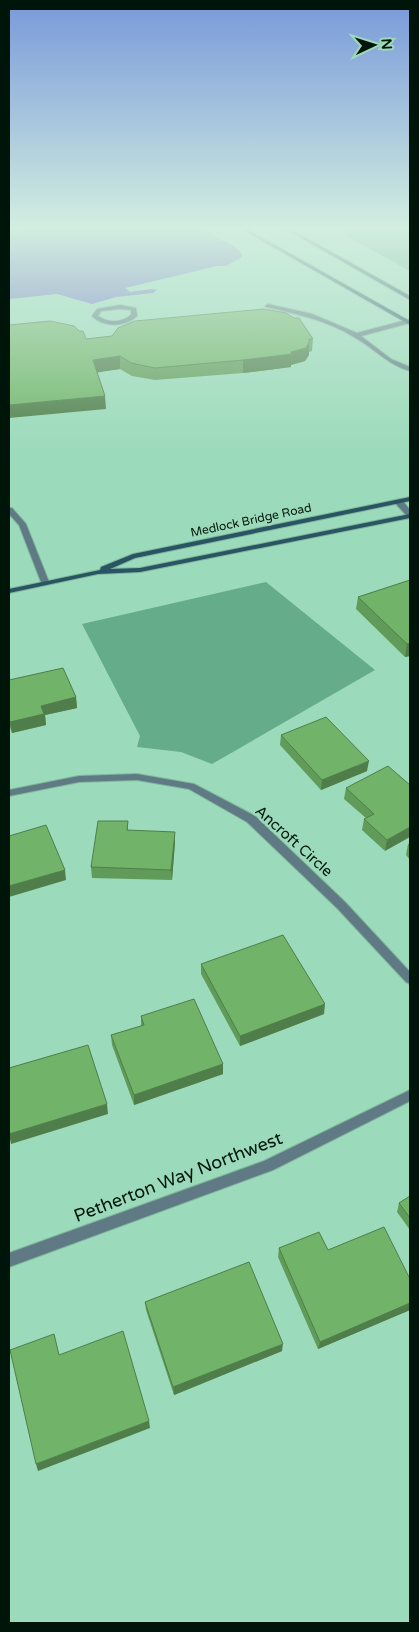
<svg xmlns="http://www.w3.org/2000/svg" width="419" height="1632" viewBox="0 0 419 1632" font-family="'Varela Round',sans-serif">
	<rect width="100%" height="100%" fill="#9bdaba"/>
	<g fill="#65ad8a">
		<path d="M348,227H410V271L343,234Z"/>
		<path d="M266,582L375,670L212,764L181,752L137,747L140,736L82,624Z"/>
	</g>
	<path fill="#7171c4" d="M35,227H198L235,247L240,251L242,257L226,266H217L125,288L130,292L152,289L157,290L153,293L116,297L92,304L57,294L9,299V231Z"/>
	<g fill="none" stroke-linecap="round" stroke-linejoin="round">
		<defs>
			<g id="lane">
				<path d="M268,304L312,314L357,333L410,319V323L361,336L391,359L410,367V371C388,365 374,348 354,337C327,320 296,314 266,307L265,306Z"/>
				<path d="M120,305L136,308L137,316C125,327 104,328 92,316L97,309ZM120,309L131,310V315C121,323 109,323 98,316L101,311Z"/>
				<path d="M9,508H12L26,524L49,582L48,584H45L41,582L19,525L9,514Z"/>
			</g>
			<g id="street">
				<path d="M396,500H402L410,510V516H407L396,504Z"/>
				<path d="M137,774L194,784L255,816L345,902L410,972V984L406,982L337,908L247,822L189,789L137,780L79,782L9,796V790L79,776Z"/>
				<path d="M410,1090V1101L273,1170L9,1267V1253L264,1161Z"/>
			</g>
			<g id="secondary">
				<path d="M238,227H243L410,321V325Z"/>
				<path d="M282,227H287L410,296V300Z"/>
				<path d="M410,497V501L135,558L110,569L140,568L410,514V518L140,572L98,574L9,593V589L100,570L101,567L133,554Z"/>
			</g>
		</defs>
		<use href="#lane" stroke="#7fb79a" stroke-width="2"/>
		<use href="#street" stroke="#7fb79a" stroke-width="2"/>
		<use href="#secondary" stroke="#7fb79a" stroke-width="2"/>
		<use href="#lane" fill="#5f7a84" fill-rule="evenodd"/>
		<use href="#street" fill="#5f7a84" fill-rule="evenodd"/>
		<use href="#secondary" fill="#295463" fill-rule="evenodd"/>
	</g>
	<g fill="#619b5a">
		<path d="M86,339H313L312,351L309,352V355L305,361L291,365V367L243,373L155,380L132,376L120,369L97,372L106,409Z"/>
		<path d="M410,580V656L405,657L356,609L358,597Z"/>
		<path d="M9,680L76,697L77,708L45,715L46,725L12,733L9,724Z"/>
		<path d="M281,735L367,771L321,790L280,745Z"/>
		<path d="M410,785L385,851L362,830L364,819L366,818L344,799L346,788Z"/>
		<path d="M128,821V830L175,842L172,880L92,878L91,867Z"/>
		<path d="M410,843V860L406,855L408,844Z"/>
		<path d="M201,964L324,1014L240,1046L201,974Z"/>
		<path d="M141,1016L223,1064V1074L134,1105L112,1045L111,1035L141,1026Z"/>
		<path d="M410,1196V1230L397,1212L399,1203Z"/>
		<path d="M279,1248L328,1250L410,1279V1310L318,1349L278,1257Z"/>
		<path d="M145,1302L282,1351L174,1395L146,1310Z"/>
	</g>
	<g fill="#4f7e4a">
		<path d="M309,343V355L305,361L291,365V367L243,373V360L291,352Z"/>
		<path d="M120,356V369L94,373L93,360Z"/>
		<path d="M105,396L106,409L9,418V405Z"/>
		<path d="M410,643V656L405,657L407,644Z"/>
		<path d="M76,697L77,708L45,715L46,725L12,733L10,722L41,706Z"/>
		<path d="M369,761L367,771L321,790L322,780Z"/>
		<path d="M410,827V837L385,851L387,840Z"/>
		<path d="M175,832V842L172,880L171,870Z"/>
		<path d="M65,870L66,880L9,897V886Z"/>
		<path d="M325,1004L324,1014L240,1046V1036Z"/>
		<path d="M223,1064V1074L134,1105V1095Z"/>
		<path d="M107,1104L108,1114L11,1144L9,1134Z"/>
		<path d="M410,1303V1310L318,1349L320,1342Z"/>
		<path d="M283,1344L282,1351L174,1395L173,1387Z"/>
		<path d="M149,1421L150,1428L38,1471L36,1464Z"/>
	</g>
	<g fill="#71b469" stroke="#4f7e4a">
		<path d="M264,309L286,313L294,318H299L313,339H309V343L306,348L291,352L292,354L243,360L155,368L131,363L120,356L93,360L105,396L9,405V325L50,321L74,326L79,331H83L86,339L112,336L118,328L135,321Z"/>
		<path d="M410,580V643L407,644L358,597Z"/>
		<path d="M63,668L76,697L41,706L44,714L10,722L9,719V680Z"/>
		<path d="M326,717L369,761L322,780L281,735Z"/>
		<path d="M388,766L410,785V827L387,840L364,819L374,814L346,788Z"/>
		<path d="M98,821H128L127,830L175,832L171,870L91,867Z"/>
		<path d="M46,825L65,870L9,886V836Z"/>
		<path d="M283,935L325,1004L240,1036L201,964Z"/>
		<path d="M194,999L223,1064L134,1095L111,1035L144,1025L141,1016Z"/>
		<path d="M88,1045L107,1104L9,1134V1068Z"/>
		<path d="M410,1196V1218L399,1203Z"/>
		<path d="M384,1227L410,1279V1303L320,1342L279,1248L319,1232L328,1250Z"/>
		<path d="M249,1262L283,1344L173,1387L145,1302Z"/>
		<path d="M123,1331L149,1421L36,1464L10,1350L54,1334L59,1355Z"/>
	</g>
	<linearGradient id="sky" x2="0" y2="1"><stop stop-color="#7899da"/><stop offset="0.5" stop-color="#d2eee0"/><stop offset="1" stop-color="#d2eee0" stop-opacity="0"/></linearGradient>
	<rect width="419" height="455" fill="url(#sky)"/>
	<g text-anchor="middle" stroke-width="5" stroke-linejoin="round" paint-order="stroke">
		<g font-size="12" fill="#00150a" stroke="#9bdaba">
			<text transform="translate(251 520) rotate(-12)" y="4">Medlock Bridge Road</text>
		</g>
		<g font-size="15" fill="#00150a" stroke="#9bdaba">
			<text transform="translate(294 841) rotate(42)" y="5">Ancroft Circle</text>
		</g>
		<g font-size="18" fill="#00150a" stroke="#9bdaba">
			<text transform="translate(178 1177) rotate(-21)" y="6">Petherton Way Northwest</text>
		</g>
	</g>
	<rect width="419" height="1632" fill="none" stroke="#00150a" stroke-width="20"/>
	<g transform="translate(374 45) rotate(86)" stroke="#9bdaba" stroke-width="4" paint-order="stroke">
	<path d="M0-4L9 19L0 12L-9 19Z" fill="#00150a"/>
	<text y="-8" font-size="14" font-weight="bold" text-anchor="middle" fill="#00150a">N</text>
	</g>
</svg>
